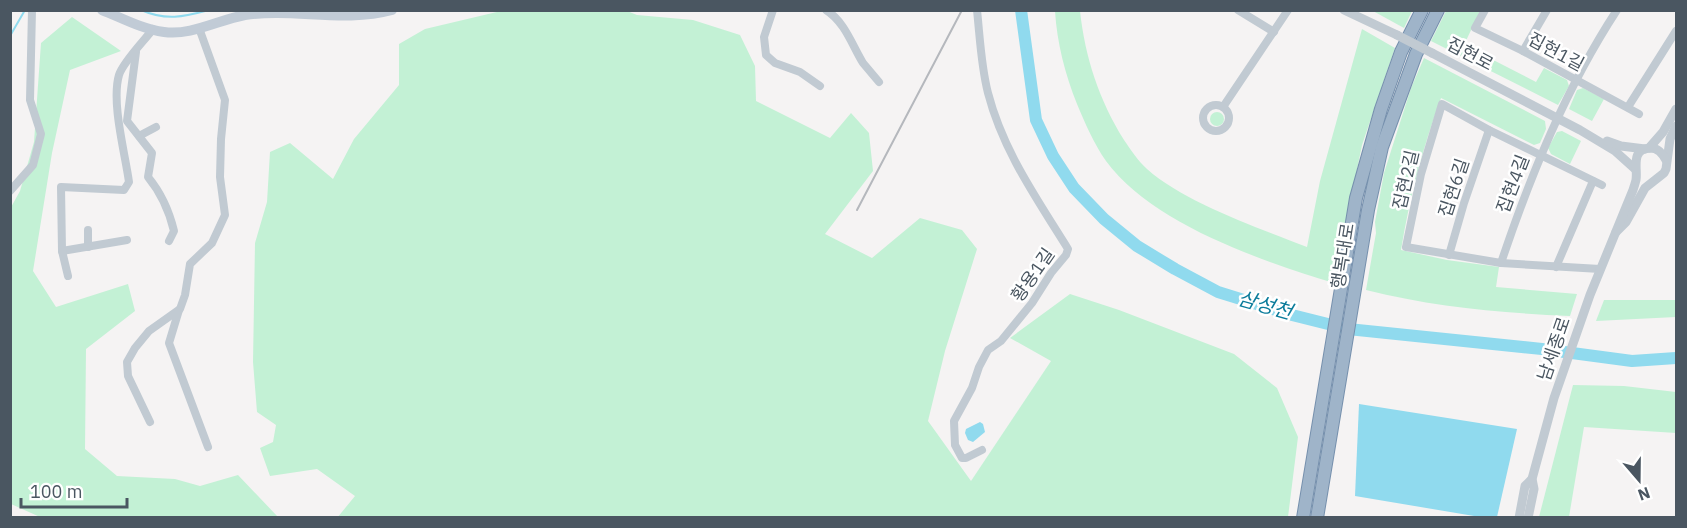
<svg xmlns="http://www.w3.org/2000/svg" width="1687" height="528" viewBox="0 0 1687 528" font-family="'IBM Plex Sans','Noto Sans KR',sans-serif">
	<rect width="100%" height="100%" fill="#f5f3f3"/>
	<g fill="#c3f1d5">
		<path d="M627,11L637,15L693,20L740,35L755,66L756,101L830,138L851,113L869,133L873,171L825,234L872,258L920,218L962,230L977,249L945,351L928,421L971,481L1051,361L1010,338L1070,294L1119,310L1234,354L1277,388L1298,437L1288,517L337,518L355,496L317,469L270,476L260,448L273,442L276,425L257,412L253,362L255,243L267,202L270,152L290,143L333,179L354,139L399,85V44L425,29L501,11Z"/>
		<path d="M1055,11H1080C1085,57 1099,100 1124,140C1131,150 1138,161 1147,169C1185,203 1259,228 1307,247L1320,181L1362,29L1395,48L1362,145L1334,283C1262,261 1152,224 1106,161C1094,144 1085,123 1077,104C1065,74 1057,43 1055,11Z"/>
		<path d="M1373,11H1412L1404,28Z"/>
		<path d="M1446,11H1480L1464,45L1536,82L1544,68L1567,80L1569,86L1558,105L1431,41Z"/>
		<path d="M72,17L121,51L70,70L52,153L33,271L56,307L128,284L135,311L86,349L85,449L117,476L175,479L200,486L238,475L278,517H40L11,504L10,209L20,191L34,142L41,43Z"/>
		<path d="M1424,58L1545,121L1546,129L1540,143L1534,145L1441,98C1422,150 1410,196 1401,250L1447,260L1499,267L1496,287L1577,294L1570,316C1500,313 1434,307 1366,290L1376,233L1375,222L1384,173L1411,88Z"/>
		<path d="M1583,88L1604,99L1592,121L1569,109L1577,90Z"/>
		<circle cx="1217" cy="119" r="7"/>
		<path d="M1562,131L1581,141L1570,164L1551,154L1548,148L1557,132Z"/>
		<path d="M1604,300H1676V317L1596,321Z"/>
		<path d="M1573,385L1624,386L1676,392V433L1584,427L1569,517H1539Z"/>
	</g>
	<g fill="#90daee">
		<path d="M1359,404L1517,429L1497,517H1480L1355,496Z"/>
		<path d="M980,422L983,424L985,432L973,442L968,440L965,433L966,429Z"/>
	</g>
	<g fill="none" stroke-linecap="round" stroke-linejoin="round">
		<g stroke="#90daee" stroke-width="2">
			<path d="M141,10C166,21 183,17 209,10"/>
			<path d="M10,36L25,10"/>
		</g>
		<path stroke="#90daee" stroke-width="12" d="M1021,10L1036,120L1053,156L1074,188L1104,219L1137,246L1175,269L1218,292L1292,315L1348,329L1542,349L1632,361L1676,358"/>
		<defs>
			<g id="trunk">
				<path d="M1303,518L1356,198L1381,109L1401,52L1422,10"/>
				<path d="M1317,518L1368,210L1382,147L1416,54L1438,10"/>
			</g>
		</defs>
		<use href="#trunk" stroke="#7690ad" stroke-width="14"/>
		<g stroke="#c1cad2" stroke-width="8">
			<path d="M773,10L764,37L766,55L775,63L800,72L820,86"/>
			<path d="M826,10C845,22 852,45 863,63C868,69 874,76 879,82"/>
			<path d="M977,10C980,38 981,66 988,93C1003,151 1037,199 1068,249L1066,255L1051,273L1032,303L1001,341L988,350L979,367L972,388L954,421L955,445L962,458H966L982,450"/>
			<path d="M1238,10L1274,32"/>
			<path d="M1485,10L1475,28L1523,51L1639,114"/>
			<path d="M1523,51L1547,10"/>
			<path d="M136,52L127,121L152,153L148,177C162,194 169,210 174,231L169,241"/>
			<circle cx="1216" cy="118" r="13"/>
			<path d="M1223,107L1288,10"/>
			<path d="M1628,107L1676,31"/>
			<path d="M139,136L156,127"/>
			<path d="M10,191L33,165L41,134L30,100L32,10"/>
			<path d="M88,247V230"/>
			<path d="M62,251L127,240"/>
			<path d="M1449,255L1464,203L1489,130"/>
			<path d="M1501,263C1531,174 1566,88 1617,10"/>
			<path d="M1556,267L1593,181"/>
			<path d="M1600,269L1501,263L1406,247L1421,174L1442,104L1489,130L1602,185"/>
			<path d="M68,276L62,251L61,187L124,190L129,182C125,153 111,102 119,75C123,62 144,41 153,29"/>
			<path d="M179,310L169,343L208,447"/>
			<path d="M150,422L128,376L127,362L135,348L149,331L180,309L185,295L190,264L212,243L225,215L220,177L221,139L225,100L199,28"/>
		</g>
		<g stroke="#c1cad2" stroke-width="9">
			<path d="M1344,10L1397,35"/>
			<path d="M1432,53L1580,130L1615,151L1635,169"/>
			<path d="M1607,141L1621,146L1645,149"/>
			<path d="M1649,148L1663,132L1676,109"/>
			<path d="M1616,232L1626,222L1645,188L1664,173L1666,169L1670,139L1676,126"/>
			<path d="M1519,518L1525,486L1532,479"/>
			<path d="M1528,518L1534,489L1532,479L1554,398L1590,295L1633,190C1634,187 1635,184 1636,180C1638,169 1630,149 1650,148C1658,148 1662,153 1666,160"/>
		</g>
		<path stroke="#c1cbd6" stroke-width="10" d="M102,10C122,18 142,29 164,32C191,36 218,20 245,15C294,8 344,23 392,10"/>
		<use href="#trunk" stroke="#9fb4c9" stroke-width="12"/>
		<path stroke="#b5b8bd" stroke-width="2" d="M857,210L962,10"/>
		<path stroke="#c1cad2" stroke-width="9" d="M1397,35L1432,53"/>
	</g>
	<g text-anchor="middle" stroke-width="5" stroke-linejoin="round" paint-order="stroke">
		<g font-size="18" fill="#4a5661" stroke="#fff">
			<text transform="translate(1556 52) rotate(28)" y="6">집현1길</text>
			<text transform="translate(1470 54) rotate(28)" y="6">집현로</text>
			<text transform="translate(1406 180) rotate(-77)" y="6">집현2길</text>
			<text transform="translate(1513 184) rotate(-69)" y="6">집현4길</text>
			<text transform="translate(1454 188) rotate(-72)" y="6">집현6길</text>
			<text transform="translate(1343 256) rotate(-81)" y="6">행복대로</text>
			<text transform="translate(1033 275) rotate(-55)" y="6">황용1길</text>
			<text transform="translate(1554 349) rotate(-71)" y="6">남세종로</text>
		</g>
		<g font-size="20" font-style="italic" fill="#0c7c9b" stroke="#fff">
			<text transform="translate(1265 305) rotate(16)" y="7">삼성천</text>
		</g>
	</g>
	<rect width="1687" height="528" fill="none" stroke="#4a5661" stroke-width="24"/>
	<g transform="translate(1639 480) rotate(160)" stroke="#ffffff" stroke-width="4.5" paint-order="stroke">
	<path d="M0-4.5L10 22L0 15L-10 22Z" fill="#4a5661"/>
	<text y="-9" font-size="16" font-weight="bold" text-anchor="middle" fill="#4a5661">N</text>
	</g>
	<path d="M21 498v9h106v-9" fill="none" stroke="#4a5661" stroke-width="3"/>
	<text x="30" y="498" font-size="18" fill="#4a5661" stroke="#ffffff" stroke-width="4.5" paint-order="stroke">100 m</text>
</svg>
